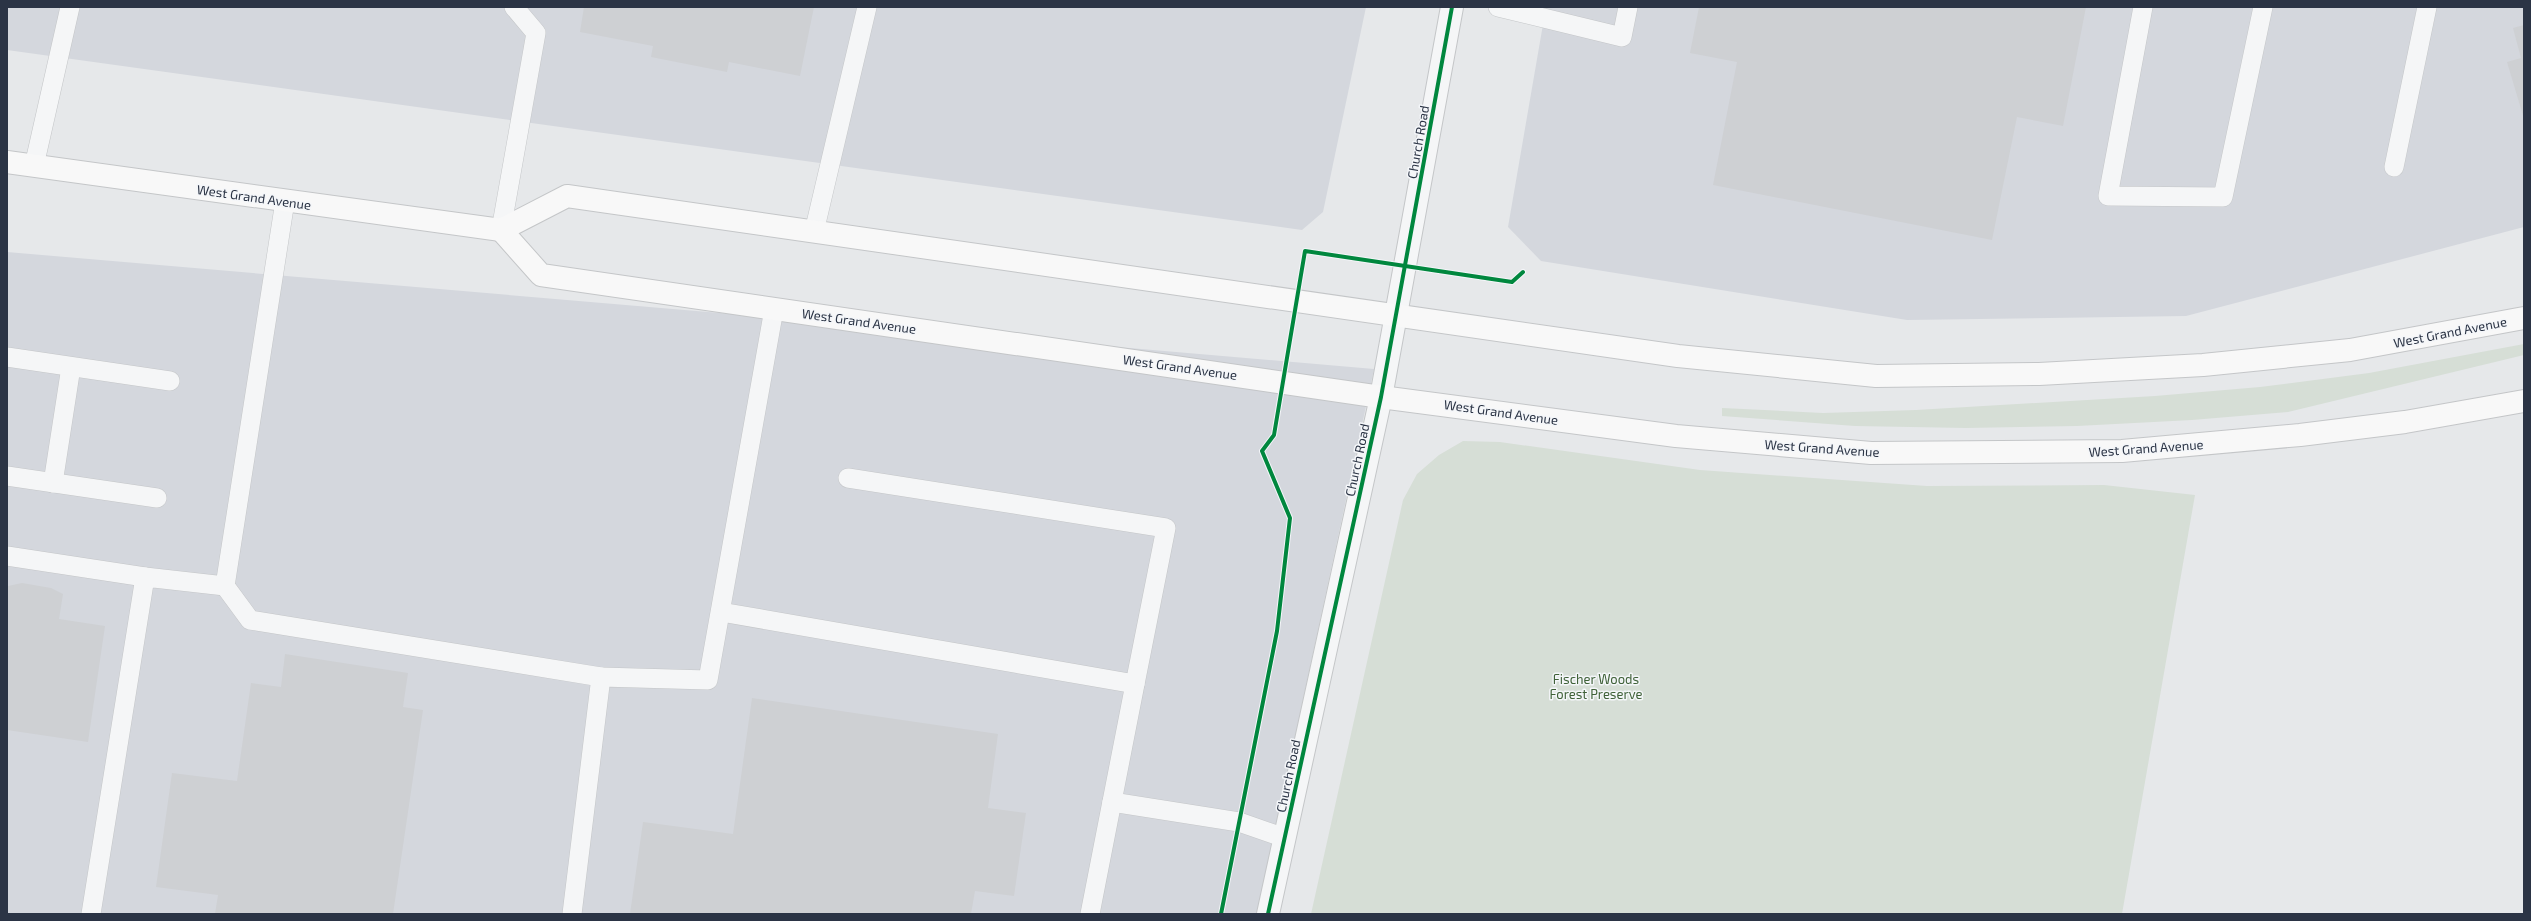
<svg xmlns="http://www.w3.org/2000/svg" width="2531" height="921" viewBox="0 0 2531 921" font-family="'Exo 2',sans-serif">
	<rect width="100%" height="100%" fill="#e6e8ea"/>
	<g fill="#d4d7dd">
		<path d="M7,7H1366L1323,212L1302,230L7,50Z"/>
		<path d="M1546,7H2524V227L2186,316L1907,320L1541,261L1508,227Z"/>
		<path d="M7,252L1374,369L1257,914H7Z"/>
	</g>
	<g fill="#d6ded6">
		<path d="M2524,344V355L2288,412L2192,420L2077,426L1966,428L1855,426L1722,416V408L1823,413L1916,410L2155,396L2260,387L2369,373Z"/>
		<path d="M1463,441L1500,442L1700,470L1927,486L2104,485L2195,495L2122,914H1311L1403,500L1417,474L1439,455Z"/>
	</g>
	<g fill="#ced0d3">
		<path d="M584,7H814L800,76L729,62L727,72L651,57L653,46L580,32Z"/>
		<path d="M1699,7H2086L2063,126L2017,117L1992,240L1713,185L1737,62L1690,53Z"/>
		<path d="M2524,25V119L2507,62L2521,58L2513,28Z"/>
		<path d="M22,583L51,588L63,594L59,619L105,626L88,742L7,730V590L8,586Z"/>
		<path d="M285,654L408,673L403,707L423,710L393,914H215L218,895L156,887L172,773L237,781L251,683L281,687Z"/>
		<path d="M752,698L998,734L988,808L1026,813L1014,896L975,891L971,914H630L643,822L733,834Z"/>
	</g>
	<g fill="none" stroke-linecap="round" stroke-linejoin="round">
		<defs>
			<g id="lane">
				<path d="M1498,7L1622,37L1628,7"/>
				<path d="M2143,7L2108,196L2223,197L2263,7"/>
				<path d="M34,166L70,7"/>
				<path d="M2394,167L2427,7"/>
				<path d="M501,230L536,33L514,7"/>
				<path d="M814,232L867,7"/>
				<path d="M7,357L170,381"/>
				<path d="M7,476L157,498"/>
				<path d="M53,483L71,367"/>
				<path d="M7,556L145,577"/>
				<path d="M225,586L250,620L601,677"/>
				<path d="M721,612L1135,684L1166,528L848,478"/>
				<path d="M1112,802L1239,822L1285,838"/>
				<path d="M91,914L145,577L225,586L285,201"/>
				<path d="M572,914L601,677L708,680L774,309"/>
				<path d="M1090,914L1135,684"/>
			</g>
			<path id="street" d="M1268,914L1381,397L1452,7"/>
			<g id="secondary">
				<path d="M7,162L501,230L567,196L1678,356L1876,376L2039,374L2203,365L2350,350L2524,318"/>
				<path d="M501,230L541,275L1381,397L1676,436L1871,453L2122,451L2300,435L2405,422L2524,401"/>
			</g>
		</defs>
		<use href="#lane" stroke="#c4c6c8" stroke-width="20"/>
		<use href="#street" stroke="#c4c6c8" stroke-width="24"/>
		<use href="#secondary" stroke="#c4c6c8" stroke-width="24"/>
		<use href="#lane" stroke="#f5f6f7" stroke-width="19"/>
		<use href="#street" stroke="#f5f6f7" stroke-width="22"/>
		<use href="#secondary" stroke="#f8f8f8" stroke-width="22"/>
		<defs>
			<g id="cycleway">
				<path d="M1221,914L1277,631L1290,518L1262,451L1274,435L1305,251L1512,282L1523,272"/>
				<path d="M1268,914L1381,397L1452,7"/>
			</g>
		</defs>
		<use href="#cycleway" stroke="#f4f6f9" stroke-width="6"/>
		<use href="#cycleway" stroke="#00873e" stroke-width="4"/>
	</g>
	<g text-anchor="middle" stroke-width="3" stroke-linejoin="round" paint-order="stroke">
		<g font-size="13" fill="#2b3445" stroke="#f4f6f9">
			<text transform="translate(1418 142) rotate(-80)" y="5">Church Road</text>
			<text transform="translate(254 197) rotate(8)" y="5">West Grand Avenue</text>
			<text transform="translate(859 321) rotate(8)" y="5">West Grand Avenue</text>
			<text transform="translate(2450 332) rotate(-11)" y="5">West Grand Avenue</text>
			<text transform="translate(1180 367) rotate(8)" y="5">West Grand Avenue</text>
			<text transform="translate(1501 412) rotate(8)" y="5">West Grand Avenue</text>
			<text transform="translate(1822 448) rotate(4)" y="5">West Grand Avenue</text>
			<text transform="translate(2146 448) rotate(-4)" y="5">West Grand Avenue</text>
			<text transform="translate(1357 460) rotate(-78)" y="5">Church Road</text>
			<text transform="translate(1288 776) rotate(-78)" y="5">Church Road</text>
		</g>
		<g font-size="13" fill="#3f6138" stroke="#f4f6f9">
			<text x="1596" y="684">Fischer Woods<tspan x="1596" dy="15">Forest Preserve</tspan></text>
		</g>
	</g>
	<rect width="2531" height="921" fill="none" stroke="#2b3445" stroke-width="16"/>
</svg>
